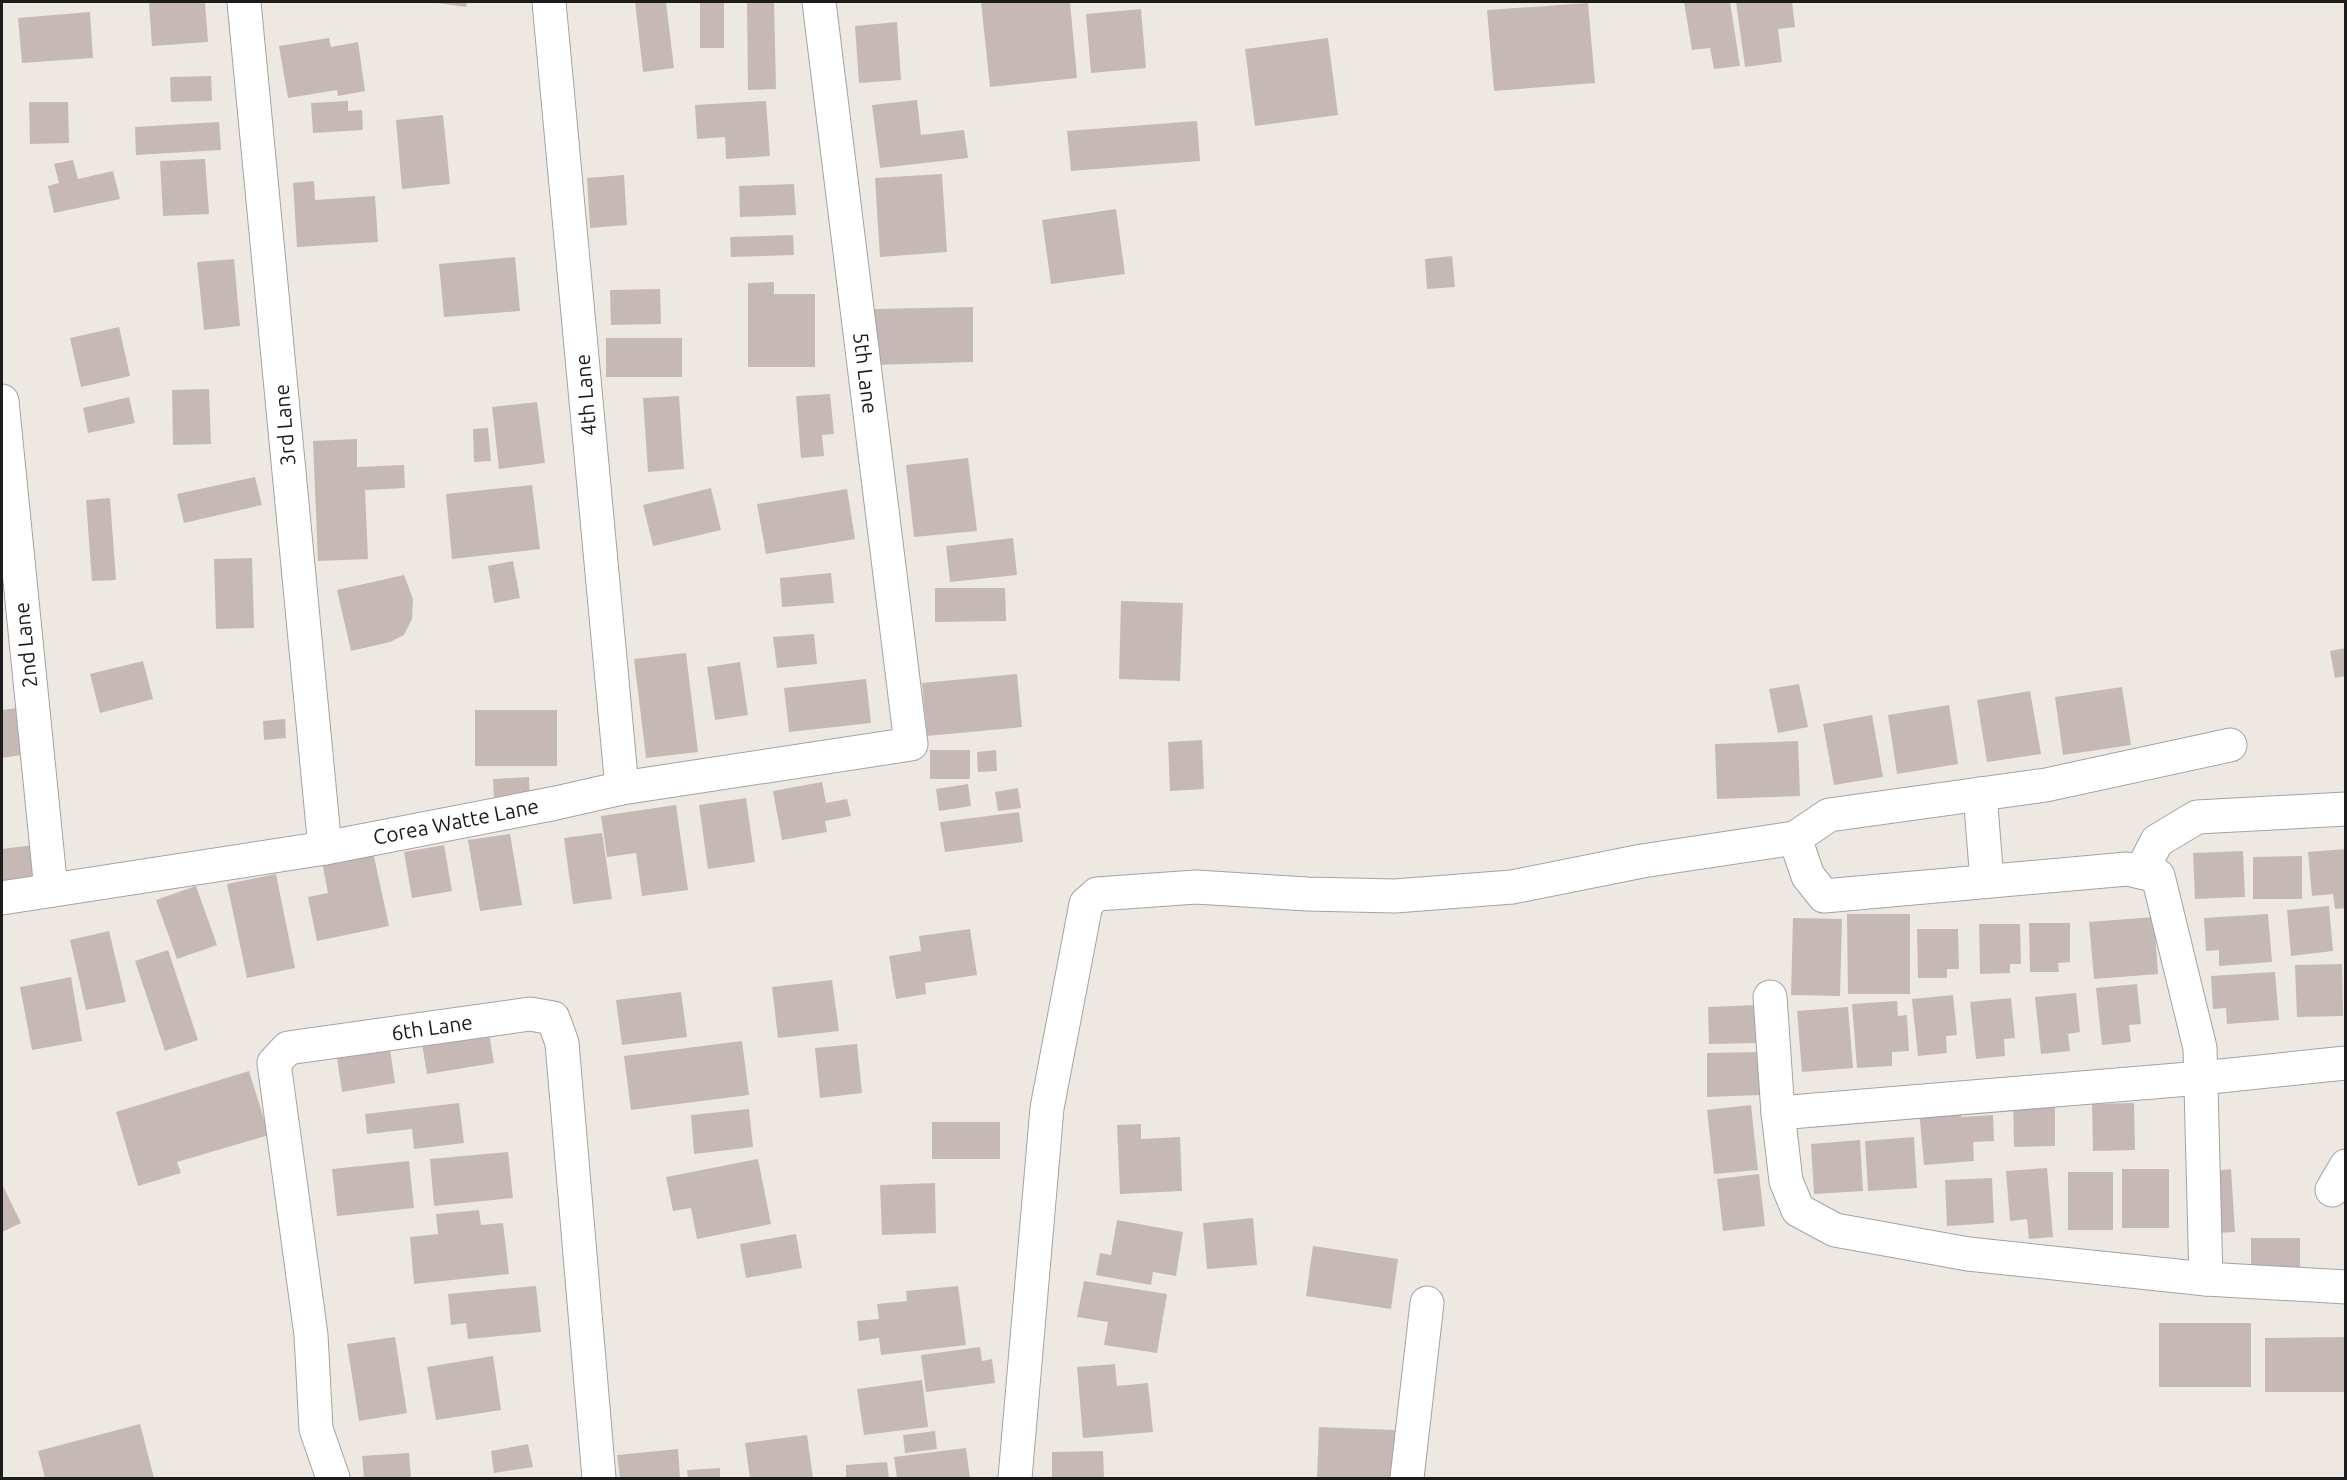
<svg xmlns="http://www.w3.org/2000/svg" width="2347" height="1480" viewBox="0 0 2347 1480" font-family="Ubuntu,sans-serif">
	<rect width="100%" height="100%" fill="#eee8e2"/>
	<g fill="#c6b9b5">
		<path d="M149,2H205L208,42L152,46Z"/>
		<path d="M431,2H467L466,7Z"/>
		<path d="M635,2H666L674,68L643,72Z"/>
		<rect x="700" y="2" width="24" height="46"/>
		<path d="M747,2H774L776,89L748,90Z"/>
		<path d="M981,2H1070L1077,78L990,87Z"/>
		<path d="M1684,2H1730L1740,66L1714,69L1710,48L1692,50Z"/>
		<path d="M1736,2H1792L1795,27L1778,29L1782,62L1745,67Z"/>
		<path d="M1588,3L1595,83L1494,91L1487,10Z"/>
		<path d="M1141,9L1146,68L1091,73L1086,14Z"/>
		<path d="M90,12L93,58L22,63L18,18Z"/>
		<path d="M897,22L901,80L859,83L855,26Z"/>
		<path d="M329,38L331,47L358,42L365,91L338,96L337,90L288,98L279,46Z"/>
		<path d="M1328,38L1338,115L1255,126L1245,49Z"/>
		<path d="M211,76L212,101L171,102L170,77Z"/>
		<path d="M917,100L921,135L964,130L968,158L880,168L872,105Z"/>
		<path d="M348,101V111L362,110L363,130L313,133L311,103Z"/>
		<path d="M766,101L770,156L726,159L725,137L697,139L695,105Z"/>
		<path d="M29,102H68L69,143L30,144Z"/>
		<path d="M443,115L450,184L402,189L396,120Z"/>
		<path d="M1197,121L1200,161L1071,171L1067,131Z"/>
		<path d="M219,122L221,150L136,155L135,127Z"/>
		<path d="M205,159L209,214L163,216L160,161Z"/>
		<path d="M73,160L78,179L113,171L120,199L54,213L48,186L59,183L54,164Z"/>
		<path d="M942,174L947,252L880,257L875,178Z"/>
		<path d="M624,175L627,225L590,228L587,178Z"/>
		<path d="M314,181L315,200L375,196L378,242L297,247L293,183Z"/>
		<path d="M794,184L796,215L740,217L739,186Z"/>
		<path d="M1116,209L1125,274L1051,284L1042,220Z"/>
		<path d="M793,235L794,255L731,257L730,237Z"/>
		<path d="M1452,256L1455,287L1427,289L1425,259Z"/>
		<path d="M515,257L520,311L444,317L439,264Z"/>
		<path d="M234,259L240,326L204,330L197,262Z"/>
		<path d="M774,282V294H815V367H748V283Z"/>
		<path d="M660,289L661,324L611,325L610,290Z"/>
		<path d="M973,307V362L875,365L874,309Z"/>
		<path d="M119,327L130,376L81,387L70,338Z"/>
		<rect x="606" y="338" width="76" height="39"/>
		<path d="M209,389L211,444L173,445L172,390Z"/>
		<path d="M830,394L834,434L822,435L824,456L801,458L796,396Z"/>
		<path d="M679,396L684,469L648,472L643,398Z"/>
		<path d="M129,397L135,423L88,433L83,408Z"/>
		<path d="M537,402L545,463L499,469L492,407Z"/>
		<path d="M488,428L491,461L474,462L473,429Z"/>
		<path d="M357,439V467L404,465L405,488L365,490L368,559L318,561L313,441Z"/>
		<path d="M968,458L977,531L914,537L906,465Z"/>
		<path d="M255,477L262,505L184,523L177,494Z"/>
		<path d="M532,485L540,549L452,559L446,494Z"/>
		<path d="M711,488L721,530L653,546L643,505Z"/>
		<path d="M847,489L855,539L766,554L757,504Z"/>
		<path d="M110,498L116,580L92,581L86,500Z"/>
		<path d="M1013,538L1017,575L950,582L946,546Z"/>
		<path d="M252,558L254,628L216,629L214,559Z"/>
		<path d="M513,561L520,598L494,603L488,566Z"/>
		<path d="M831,573L834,603L782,607L780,578Z"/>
		<path d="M404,575L413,599L412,619L404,635L390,642L351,651L337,590Z"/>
		<path d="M935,588H1005L1006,621L935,622Z"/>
		<path d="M1121,601L1183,603L1180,681L1119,679Z"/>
		<path d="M814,634L817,664L777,668L773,637Z"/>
		<path d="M2346,648V676L2335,678L2330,651Z"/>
		<path d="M686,653L698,752L646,758L634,659Z"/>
		<path d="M143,661L153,699L100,713L90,674Z"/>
		<path d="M740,662L748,715L715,720L707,667Z"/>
		<path d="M1017,674L1022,727L927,736L922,683Z"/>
		<path d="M866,679L871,723L789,732L784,688Z"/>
		<path d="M1799,684L1808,727L1778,733L1769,689Z"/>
		<path d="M2122,687L2131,745L2063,755L2055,697Z"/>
		<path d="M2030,691L2041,754L1987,762L1977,700Z"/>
		<path d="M1949,705L1958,764L1897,774L1888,715Z"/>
		<path d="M17,708L22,755L2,758V710Z"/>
		<rect x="475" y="710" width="82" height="56"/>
		<path d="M1872,715L1883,777L1834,785L1823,724Z"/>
		<path d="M285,719L286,738L264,740L263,721Z"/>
		<path d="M1202,740L1204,789L1170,791L1168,742Z"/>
		<path d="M1798,741L1800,796L1717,799L1715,744Z"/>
		<rect x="930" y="750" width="40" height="29"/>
		<path d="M996,750L997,771L978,772L977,752Z"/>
		<path d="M529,777L530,800L494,801L493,779Z"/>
		<path d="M822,782L826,803L847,799L851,816L825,821L827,832L782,840L773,791Z"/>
		<path d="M968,784L971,806L939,811L936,789Z"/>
		<path d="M1018,788L1021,808L998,811L995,792Z"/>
		<path d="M746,798L755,862L708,869L699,805Z"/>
		<path d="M676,805L688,890L642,896L636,853L607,857L601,816Z"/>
		<path d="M1019,812L1023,842L945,852L940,822Z"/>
		<path d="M602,833L612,899L573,904L564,838Z"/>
		<path d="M510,834L522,905L480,911L468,840Z"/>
		<path d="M33,845L38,880L2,886V849Z"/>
		<path d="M444,845L452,891L412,898L404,852Z"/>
		<path d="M2346,849V908L2335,909L2333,894L2312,896L2308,852Z"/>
		<path d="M2243,851L2245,897L2195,899L2193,853Z"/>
		<path d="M373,852L389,926L317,941L308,897L328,893L322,862Z"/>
		<path d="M2302,856V899H2253V857Z"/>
		<path d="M276,874L295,968L247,978L227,884Z"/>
		<path d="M196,886L217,945L177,959L156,900Z"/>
		<path d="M2329,906L2333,951L2291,956L2287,910Z"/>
		<path d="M1847,914H1910V994H1848Z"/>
		<path d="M2268,914L2272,962L2219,966V950L2206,951L2204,918Z"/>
		<path d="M2154,917L2158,974L2094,979L2089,922Z"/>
		<path d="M1793,918L1842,919L1840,996L1791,995Z"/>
		<path d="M2029,923H2070V962L2058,963L2059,972H2030Z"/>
		<path d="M1979,924H2020L2021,964H2010V973L1980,974Z"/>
		<path d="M970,929L977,975L925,983L926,994L896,999L889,956L921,951L919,936Z"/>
		<path d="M1917,929H1958L1959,969H1947V978H1918Z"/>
		<path d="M109,931L126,1002L86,1010L70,940Z"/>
		<path d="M168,950L198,1040L165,1051L135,961Z"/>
		<path d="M2342,964L2343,1016L2297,1017L2295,965Z"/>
		<path d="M2275,972L2279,1020L2227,1024L2226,1008L2213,1009L2211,976Z"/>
		<path d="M71,977L82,1041L32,1050L20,987Z"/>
		<path d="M832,980L839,1031L778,1038L772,987Z"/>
		<path d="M2137,984L2141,1024L2129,1025L2131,1042L2102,1045L2096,988Z"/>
		<path d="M681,992L687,1037L622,1045L616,1000Z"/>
		<path d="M2076,993L2080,1032L2068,1034L2070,1051L2041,1054L2035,997Z"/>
		<path d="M1953,995L1957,1035L1946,1036L1947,1053L1918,1056L1912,999Z"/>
		<path d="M2011,998L2015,1038L2004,1039L2005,1056L1976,1059L1970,1002Z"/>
		<path d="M1897,1001L1898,1016L1907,1015L1909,1051L1892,1052V1066L1857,1068L1852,1004Z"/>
		<path d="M1756,1005L1757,1043L1709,1044L1708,1007Z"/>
		<path d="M1848,1007L1853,1068L1802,1072L1797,1011Z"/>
		<path d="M488,1027L494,1063L427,1074L421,1038Z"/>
		<path d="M742,1041L749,1095L631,1110L624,1056Z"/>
		<path d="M389,1043L395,1083L342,1092L336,1051Z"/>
		<path d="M857,1044L862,1093L820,1098L815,1048Z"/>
		<path d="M1759,1052L1760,1095L1707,1097V1053Z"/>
		<path d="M249,1071L269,1135L177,1162L181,1173L138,1186L116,1112Z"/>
		<path d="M2013,1101H2055V1146L2014,1147Z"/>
		<path d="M459,1103L464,1143L414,1149L412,1129L367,1134L365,1114Z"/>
		<path d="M2134,1103L2135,1150L2093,1151L2092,1104Z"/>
		<path d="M1751,1105L1758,1170L1714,1174L1707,1110Z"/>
		<path d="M1961,1107V1117L1993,1115L1994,1141L1973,1142L1974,1161L1924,1165L1919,1110Z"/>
		<path d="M749,1109L753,1147L694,1154L691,1115Z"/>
		<rect x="932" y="1122" width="68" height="37"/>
		<path d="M1141,1124V1139L1180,1137L1182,1191L1120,1194L1117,1125Z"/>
		<path d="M1914,1137L1917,1188L1868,1191L1865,1141Z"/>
		<path d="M1860,1140L1863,1191L1814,1194L1811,1144Z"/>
		<path d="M508,1152L513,1198L434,1206L430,1159Z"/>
		<path d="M758,1159L771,1224L697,1239L691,1208L673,1211L666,1177Z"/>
		<path d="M409,1161L414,1208L337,1216L332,1169Z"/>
		<path d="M2047,1168L2053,1237L2029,1239L2027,1219L2010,1221L2006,1171Z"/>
		<rect x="2122" y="1169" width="47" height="59"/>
		<path d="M2231,1169L2235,1232L2216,1233L2213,1171Z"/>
		<rect x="2068" y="1172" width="45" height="58"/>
		<path d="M1759,1174L1765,1226L1723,1231L1717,1179Z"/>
		<path d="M1992,1178L1994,1223L1947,1226L1945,1180Z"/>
		<path d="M935,1183L936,1233L882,1235L880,1185Z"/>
		<path d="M2,1184L21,1223L2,1232Z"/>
		<path d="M479,1210L481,1225L503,1223L509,1274L414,1284L410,1237L438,1234L436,1214Z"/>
		<path d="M1253,1218L1257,1265L1207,1269L1203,1223Z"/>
		<path d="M1117,1220L1183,1232L1176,1276L1153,1272L1151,1285L1096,1275L1100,1253L1111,1255Z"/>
		<path d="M796,1234L802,1268L746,1278L740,1244Z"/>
		<rect x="2251" y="1238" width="49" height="32"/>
		<path d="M1313,1246L1398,1259L1391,1309L1306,1296Z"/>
		<path d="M1084,1281L1167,1294L1157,1353L1104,1345L1108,1322L1077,1317Z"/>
		<path d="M536,1286L541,1332L468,1339L466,1323L451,1325L448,1294Z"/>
		<path d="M958,1286L966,1345L881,1355L879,1338L859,1341L857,1321L879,1319L877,1304L907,1301L906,1291Z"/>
		<rect x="2159" y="1323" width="92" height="64"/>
		<path d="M395,1337L407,1413L359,1421L347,1344Z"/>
		<path d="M2346,1337V1392H2265V1338Z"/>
		<path d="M980,1347L982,1361L992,1359L995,1383L926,1392L921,1355Z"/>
		<path d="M493,1356L501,1410L436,1420L427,1367Z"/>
		<path d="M1115,1364L1117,1386L1148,1383L1153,1432L1083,1438L1077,1367Z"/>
		<path d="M922,1380L928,1427L864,1435L857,1389Z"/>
		<path d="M140,1424L154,1478H45L38,1451Z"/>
		<path d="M1319,1427L1395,1430L1392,1478H1317Z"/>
		<path d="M935,1431L937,1449L905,1453L903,1435Z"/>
		<path d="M807,1435L813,1478H750L745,1443Z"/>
		<path d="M528,1444L533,1467L494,1473L491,1451Z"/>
		<path d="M966,1448L970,1478H897L894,1457Z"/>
		<path d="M678,1449L680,1478H620L617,1455Z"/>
		<path d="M1103,1451L1104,1478H1052V1452Z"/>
		<path d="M409,1453L411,1478H364L362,1456Z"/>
		<path d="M887,1462L889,1478H846V1465Z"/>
		<path d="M720,1468V1478H688L687,1470Z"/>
	</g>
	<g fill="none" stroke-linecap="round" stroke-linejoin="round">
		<defs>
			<g id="street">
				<path d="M244,2L325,848"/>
				<path d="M549,2L622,788"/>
				<path d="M2,401L51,890"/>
				<path d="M1980,794L1987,881"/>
				<path d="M1795,838L1829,815L2046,785L2230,745"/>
				<path d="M2141,872L2157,841L2197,817L2346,809"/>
				<path d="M2,898L325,848L556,803L622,788L911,744L819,2"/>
				<path d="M1770,997L1778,1113L1786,1181L1798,1210L1835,1230L1968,1254L2206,1279L2346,1287"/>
				<path d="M1778,1113L2201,1078L2346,1063"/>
				<path d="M2332,1190L2346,1166"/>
				<path d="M333,1478L316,1429L311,1335L274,1063L288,1048L530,1014L553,1018L562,1043L599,1478"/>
				<path d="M1015,1478L1047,1108L1086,904L1097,894L1196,887L1307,894L1395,896L1512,887L1642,861L1795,838L1808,876L1824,896L2127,869L2158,876L2200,1048L2206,1279"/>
				<path d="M1407,1478L1427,1303"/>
			</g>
		</defs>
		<use href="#street" stroke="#a3a3a3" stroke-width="35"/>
		<use href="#street" stroke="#fff" stroke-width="33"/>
	</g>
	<g text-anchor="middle" stroke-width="4.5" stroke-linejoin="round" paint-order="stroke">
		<g font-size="21" fill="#1c1c1c" stroke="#fff">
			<text transform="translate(865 373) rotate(83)" y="7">5th Lane</text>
			<text transform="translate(586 395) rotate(-95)" y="7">4th Lane</text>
			<text transform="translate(285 425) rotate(-95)" y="7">3rd Lane</text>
			<text transform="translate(26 645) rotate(-96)" y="7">2nd Lane</text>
			<text transform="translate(456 822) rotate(-11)" y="7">Corea Watte Lane</text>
			<text transform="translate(432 1028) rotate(-8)" y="7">6th Lane</text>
		</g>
	</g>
	<rect width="2347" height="1480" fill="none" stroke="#1c1c1c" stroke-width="6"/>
</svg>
